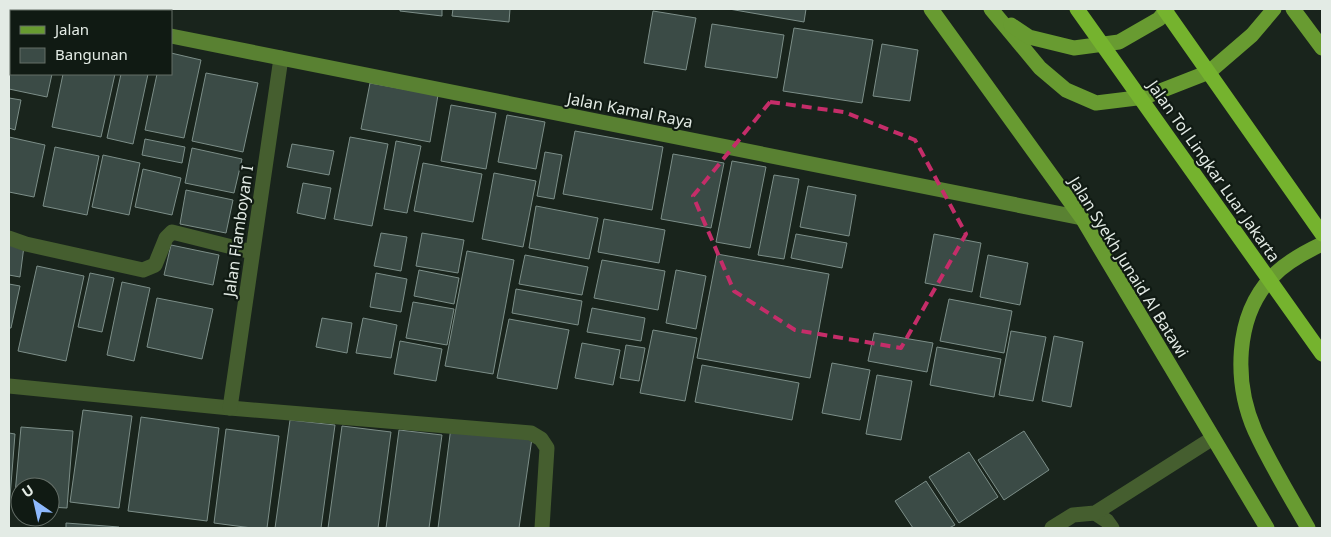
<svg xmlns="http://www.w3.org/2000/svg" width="1331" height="537" viewBox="0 0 1331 537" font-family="'Noto Sans',sans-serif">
	<rect width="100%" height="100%" fill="#19241c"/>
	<g fill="#3b4b46" stroke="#7c8e88">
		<path d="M400,9H442V16L400,11Z"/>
		<path d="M453,9H510L509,22L452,16Z"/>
		<path d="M729,9H806L804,22Z"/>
		<path d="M653,11L696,18L686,70L644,63Z"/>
		<path d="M9,20L11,21V74H52L47,97L9,89Z"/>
		<path d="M712,24L784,35L777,78L705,67Z"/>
		<path d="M794,28L873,40L862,103L783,91Z"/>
		<path d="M882,44L918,50L910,101L873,96Z"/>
		<path d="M171,53L201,60L184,138L145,130L157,74H171Z"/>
		<path d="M206,73L258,83L243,152L192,141Z"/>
		<path d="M63,74H115L101,137L52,127Z"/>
		<path d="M121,74H148L133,144L107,138Z"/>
		<path d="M370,83L438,95L430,142L361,129Z"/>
		<path d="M9,98L21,100L15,130L9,128Z"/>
		<path d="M451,105L496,113L486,169L441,161Z"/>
		<path d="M507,115L545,122L536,169L498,162Z"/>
		<path d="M575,131L663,147L652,210L563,194Z"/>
		<path d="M9,137L45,145L34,197L9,192Z"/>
		<path d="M350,137L388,144L372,226L334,219Z"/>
		<path d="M145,139L185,147L182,163L142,155Z"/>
		<path d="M396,141L421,146L407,213L384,209Z"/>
		<path d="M292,144L334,151L329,175L287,167Z"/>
		<path d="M55,147L99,156L87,215L43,206Z"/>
		<path d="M192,148L242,159L234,193L185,183Z"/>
		<path d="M545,152L562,155L554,199L537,196Z"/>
		<path d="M673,154L724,163L711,228L661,219Z"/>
		<path d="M103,155L140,163L129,215L92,207Z"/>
		<path d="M732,161L766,167L750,248L716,242Z"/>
		<path d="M423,163L482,174L473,222L414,211Z"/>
		<path d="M143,169L181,178L172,215L135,207Z"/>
		<path d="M494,173L536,181L523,247L482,239Z"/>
		<path d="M774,175L799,179L784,259L758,255Z"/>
		<path d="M303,183L331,188L325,219L297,213Z"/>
		<path d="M808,186L856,195L849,236L800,227Z"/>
		<path d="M186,190L233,200L226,233L180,224Z"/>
		<path d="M536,206L598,218L589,259L529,248Z"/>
		<path d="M604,219L665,230L659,263L598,252Z"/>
		<path d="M381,233L407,237L401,271L374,266Z"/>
		<path d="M422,233L464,240L458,273L416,266Z"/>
		<path d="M796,234L847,243L842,268L791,258Z"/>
		<path d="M934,234L981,243L972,292L925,283Z"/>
		<path d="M9,242L24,246L20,277L9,275Z"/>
		<path d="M171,245L219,255L213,285L164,275Z"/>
		<path d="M467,251L514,260L493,374L445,366Z"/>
		<path d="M717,254L829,274L810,378L697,358Z"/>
		<path d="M525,255L588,267L582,295L519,284Z"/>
		<path d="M988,255L1028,263L1020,305L980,297Z"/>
		<path d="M602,260L665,271L658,310L594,298Z"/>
		<path d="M37,266L84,276L66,361L18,351Z"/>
		<path d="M419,270L459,278L454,304L414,296Z"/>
		<path d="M676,270L706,276L696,329L666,323Z"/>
		<path d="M90,273L114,278L102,332L78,327Z"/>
		<path d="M376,273L407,279L401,312L370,307Z"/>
		<path d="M122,282L150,288L134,361L107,355Z"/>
		<path d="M9,284L20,286L11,328H9Z"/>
		<path d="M516,289L582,301L578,325L512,313Z"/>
		<path d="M157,298L213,309L202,359L147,347Z"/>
		<path d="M949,299L1012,311L1004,353L940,341Z"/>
		<path d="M413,302L454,309L447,345L406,338Z"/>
		<path d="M592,308L645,318L641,341L587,332Z"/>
		<path d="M322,318L352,323L347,353L316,347Z"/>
		<path d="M363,318L397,325L391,358L356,353Z"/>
		<path d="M509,319L569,330L557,389L497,378Z"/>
		<path d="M653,330L697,338L685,401L640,393Z"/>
		<path d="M1011,331L1046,337L1033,401L999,395Z"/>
		<path d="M874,333L933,343L927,372L868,361Z"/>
		<path d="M1054,336L1083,342L1071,407L1042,401Z"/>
		<path d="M400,341L442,349L436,381L394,374Z"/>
		<path d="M582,343L620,350L613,385L575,378Z"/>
		<path d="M626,345L645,348L639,381L620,378Z"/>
		<path d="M937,347L1001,359L994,397L930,385Z"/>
		<path d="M832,363L870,370L860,420L822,413Z"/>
		<path d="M702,365L799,383L792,420L695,402Z"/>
		<path d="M877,375L912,381L901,440L866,434Z"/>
		<path d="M83,410L132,416L119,508L70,502Z"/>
		<path d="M141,417L219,428L207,521L128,511Z"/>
		<path d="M290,420L335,425L321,528H275Z"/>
		<path d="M342,426L391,432L378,528H328Z"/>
		<path d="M21,427L73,431L67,508L50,507V487H20V505H14Z"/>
		<path d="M451,427L532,438L519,528H438Z"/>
		<path d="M226,429L279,436L267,528H252L214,523Z"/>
		<path d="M399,430L442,435L429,528H386Z"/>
		<path d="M1024,431L1049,470L1004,500L978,460Z"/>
		<path d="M9,433L15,434L9,510Z"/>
		<path d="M969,452L998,497L959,523L929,477Z"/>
		<path d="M926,481L955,525L949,528H913L895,501Z"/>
		<path d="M66,523L119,527V528H66Z"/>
	</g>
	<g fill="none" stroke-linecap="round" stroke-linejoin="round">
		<g stroke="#455e2f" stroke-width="15">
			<path d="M9,238L26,244L143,270L155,265L166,238L172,232L252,252"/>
			<path d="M9,386L230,408L531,433L541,439L547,448L542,528"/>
			<path d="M230,408L281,58"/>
			<path d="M1095,513L1107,521L1112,528"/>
			<path d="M1052,528L1073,515L1095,513L1213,438"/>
		</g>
		<g stroke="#598132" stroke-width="15">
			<path d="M31,9L44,11"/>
			<path d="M171,36L1082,218"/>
		</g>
		<g stroke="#689b31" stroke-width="15">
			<path d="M931,9L1082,218L1267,528"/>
			<path d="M991,9L1040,68L1066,90L1096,103L1145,97L1209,72L1252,35L1274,9"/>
			<path d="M1293,9L1322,48"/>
			<path d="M1011,25L1029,37L1074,48L1119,42L1159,19L1167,9"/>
			<path d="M1308,528C1290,496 1270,464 1255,431C1234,383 1234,317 1272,277C1285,263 1305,252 1322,244"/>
		</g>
		<g stroke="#75b32e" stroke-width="15">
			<path d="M1077,9L1322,354"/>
			<path d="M1164,9L1322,234"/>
		</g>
	</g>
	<path fill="none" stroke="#c52d69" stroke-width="4" stroke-dasharray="10 6" stroke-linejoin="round" d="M770,102L844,112L915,140L966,234L901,348L795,330L734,291L693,196Z"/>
	<g text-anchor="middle" stroke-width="4.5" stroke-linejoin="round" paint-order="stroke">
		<g font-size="16" fill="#e3ebe5" stroke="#101a13">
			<text transform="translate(630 110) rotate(11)" y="6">Jalan Kamal Raya</text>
			<text transform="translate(1214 171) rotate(55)" y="6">Jalan Tol Lingkar Luar Jakarta</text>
			<text transform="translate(238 231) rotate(-82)" y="6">Jalan Flamboyan I</text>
			<text transform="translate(1129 267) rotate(58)" y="6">Jalan Syekh Junaid Al Batawi</text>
		</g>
	</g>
	<rect width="1331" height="537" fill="none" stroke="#e3ebe5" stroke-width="20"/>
	<rect x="10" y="10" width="162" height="65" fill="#101a13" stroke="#646e67"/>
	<rect x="20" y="26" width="25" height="8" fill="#689b31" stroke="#646e67"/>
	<text x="55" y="35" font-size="15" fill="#e3ebe5">Jalan</text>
	<rect x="20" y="48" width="25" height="15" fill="#3b4b46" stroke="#646e67"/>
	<text x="55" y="60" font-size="15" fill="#e3ebe5">Bangunan</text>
	<g transform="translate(35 502) rotate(326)"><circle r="24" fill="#101a13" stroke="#646e67"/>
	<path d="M0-4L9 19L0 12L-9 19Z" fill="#8eb9fd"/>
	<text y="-8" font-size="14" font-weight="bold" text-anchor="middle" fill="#e3ebe5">U</text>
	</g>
</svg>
